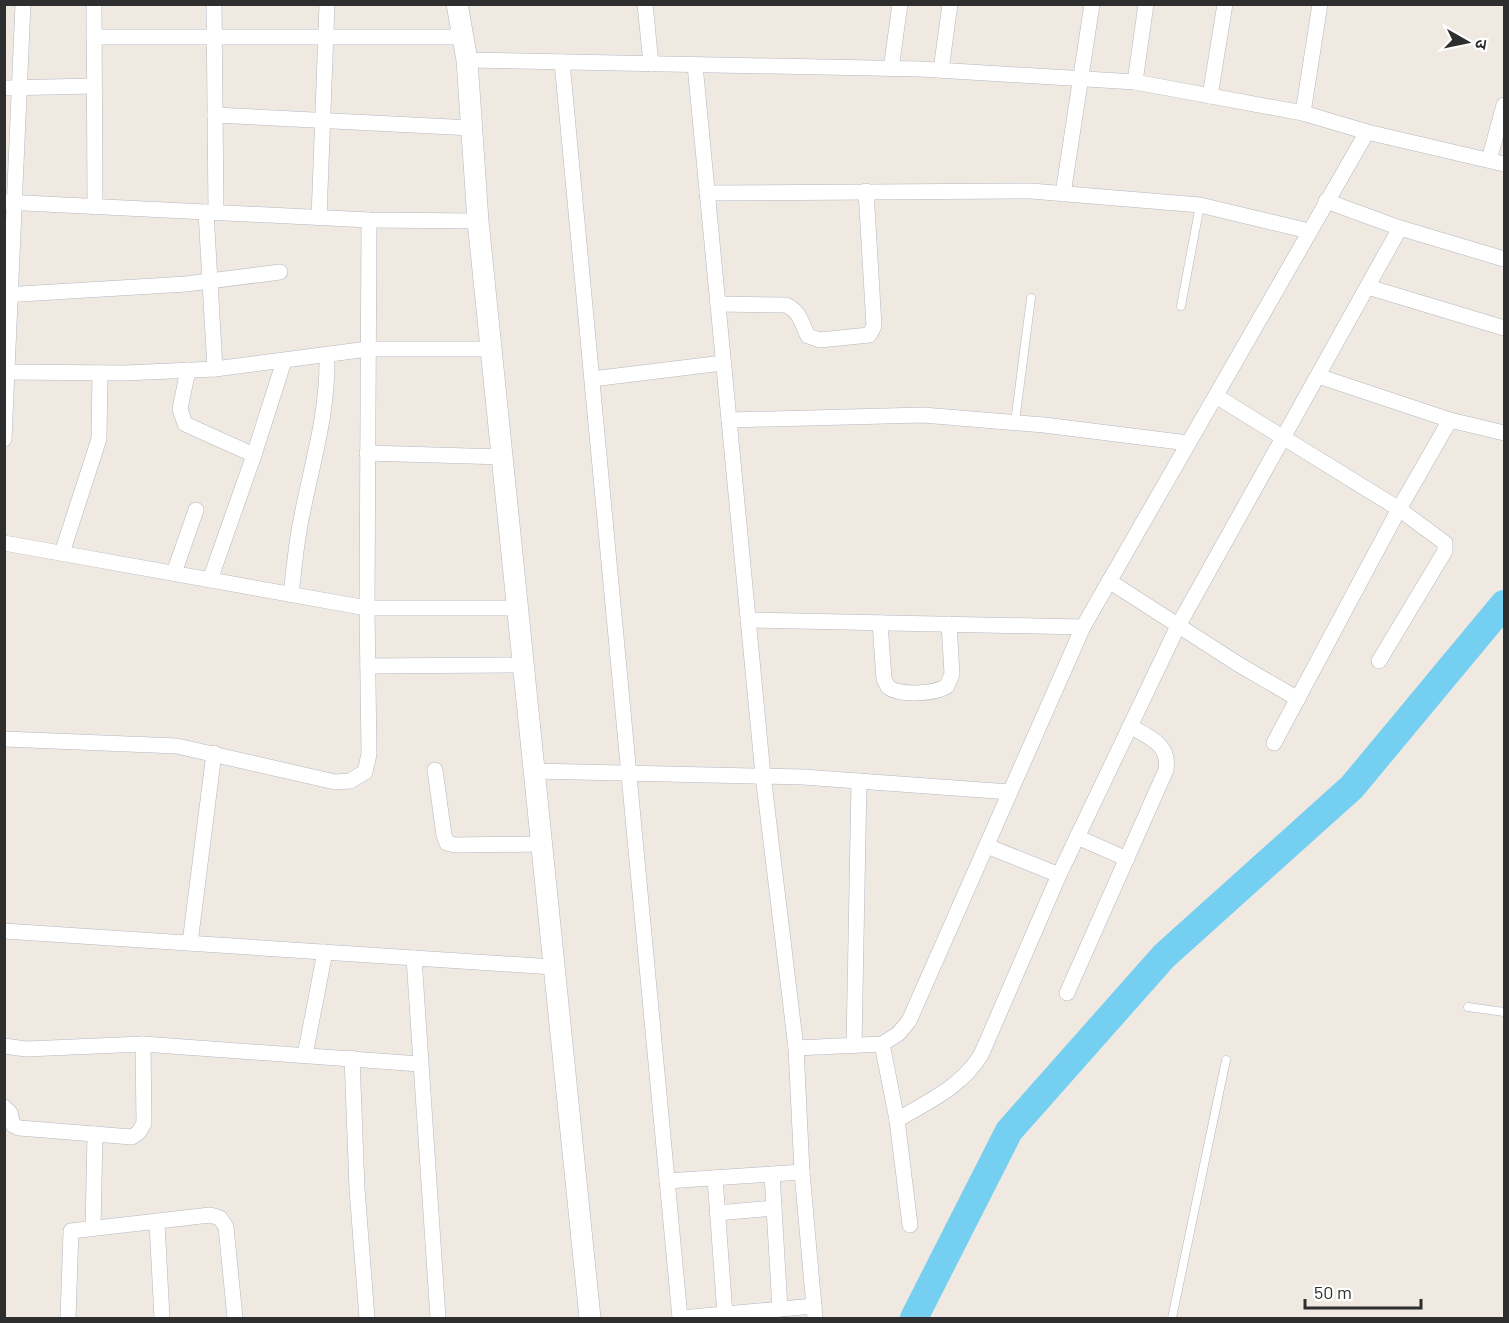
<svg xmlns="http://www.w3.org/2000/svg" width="1509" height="1323" viewBox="0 0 1509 1323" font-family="Barlow,'Noto Sans Devanagari',sans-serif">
	<rect width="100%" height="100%" fill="#efe9e1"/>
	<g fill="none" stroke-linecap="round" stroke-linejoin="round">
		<path stroke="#75cff0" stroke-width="28" d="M914,1318L1009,1131L1164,956L1352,787L1504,604"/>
		<defs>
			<g id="service">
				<path d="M1181,306L1200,205"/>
				<path d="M1015,422L1031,298"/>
				<path d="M1468,1007L1504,1012"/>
				<path d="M1172,1318L1226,1060"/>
			</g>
			<g id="minor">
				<path d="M94,4L95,207"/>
				<path d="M214,4L216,213"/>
				<path d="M645,4L651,64"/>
				<path d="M94,37H463"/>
				<path d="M467,60L920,69L1135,82L1303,113L1367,132L1504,164"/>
				<path d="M562,62L680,1318"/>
				<path d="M695,65L763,775L796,1048L802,1172L815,1318"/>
				<path d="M891,69L900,4"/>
				<path d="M941,70L950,4"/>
				<path d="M1135,82L1146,4"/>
				<path d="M4,88L93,86"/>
				<path d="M1210,96L1225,4"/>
				<path d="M1303,113L1320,4"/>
				<path d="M215,115L472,128"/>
				<path d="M1489,160L1504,105"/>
				<path d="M707,193L1031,191L1200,205L1309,231"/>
				<path d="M1063,194L1092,4"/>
				<path d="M1326,201L1400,228L1504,259"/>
				<path d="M4,202L369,220L478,221"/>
				<path d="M206,212L215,369"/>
				<path d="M319,218L327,4"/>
				<path d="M369,220L367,608H518"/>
				<path d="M1368,287L1504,328"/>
				<path d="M4,295L186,284L280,272"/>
				<path d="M718,304L786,305C801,312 801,323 808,336L820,340L869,335L874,326L866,191"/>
				<path d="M188,370L180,409L185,424L254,455"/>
				<path d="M4,372L125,373L215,369L368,349H491"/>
				<path d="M1318,376L1450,420L1504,433"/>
				<path d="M592,379L723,363"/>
				<path d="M1216,396L1399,509L1445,543V551L1379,661"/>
				<path d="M729,420L923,415L1044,425L1188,443"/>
				<path d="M4,439L23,4"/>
				<path d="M367,453L503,457"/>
				<path d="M4,543L367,608L369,754L365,772L350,781L335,782L177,746L4,739"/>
				<path d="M62,553L99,439L100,373"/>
				<path d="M174,573L196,510"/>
				<path d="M210,580L254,455L284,361"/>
				<path d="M1109,581L1238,664L1298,699"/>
				<path d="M291,594C294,570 296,544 301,520C312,462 328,416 327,355"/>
				<path d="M748,620L1083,627"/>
				<path d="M880,623L884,679L888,687C900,696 935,694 947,686L952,674L949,624"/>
				<path d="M368,666L524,665"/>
				<path d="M1274,743L1399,509L1450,420"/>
				<path d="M435,770L444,835L447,843L455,845L541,844"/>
				<path d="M534,771L803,777L1010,792"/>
				<path d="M1077,837L1127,859"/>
				<path d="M987,846L1059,875"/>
				<path d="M4,931L553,967"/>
				<path d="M190,943L214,753"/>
				<path d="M414,958L438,1318"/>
				<path d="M1067,993L1166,770C1170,744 1150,738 1130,726"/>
				<path d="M882,1044L897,1120L910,1225"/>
				<path d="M4,1046L26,1049L143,1044L420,1064"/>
				<path d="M854,1046L859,781"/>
				<path d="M796,1048L882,1044L898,1034L909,1021L1083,627L1367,132"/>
				<path d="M305,1055L325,952"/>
				<path d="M352,1058L357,1189L367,1318"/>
				<path d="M4,1107L10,1113L13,1125L19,1128L132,1137L139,1132L144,1123L143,1044"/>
				<path d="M897,1120C929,1101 961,1087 981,1055L1059,875L1178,626L1400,228"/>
				<path d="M772,1174L780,1309"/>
				<path d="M715,1178L725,1314"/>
				<path d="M667,1181L802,1172"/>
				<path d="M717,1213L774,1208"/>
				<path d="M157,1223L162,1318"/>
				<path d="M93,1228L95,1134"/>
				<path d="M68,1318L71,1231L210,1215L220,1218L226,1227L235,1318"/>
				<path d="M680,1318L814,1306"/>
			</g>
			<path id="secondary" d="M457,4L467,60L478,221L590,1318"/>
		</defs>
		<use href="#service" stroke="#b4b7c1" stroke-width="9"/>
		<use href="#minor" stroke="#b4b7c1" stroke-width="16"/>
		<use href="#secondary" stroke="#b4b7c1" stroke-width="22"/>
		<use href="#service" stroke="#fff" stroke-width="8"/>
		<use href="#minor" stroke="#fff" stroke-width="15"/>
		<use href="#secondary" stroke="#fff" stroke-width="21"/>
	</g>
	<rect width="1509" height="1323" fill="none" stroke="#2e2e2e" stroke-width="12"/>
	<g transform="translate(1467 42) rotate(99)" stroke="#ffffff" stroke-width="4.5" paint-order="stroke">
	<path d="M0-4.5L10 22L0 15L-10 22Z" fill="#2e2e2e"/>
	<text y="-9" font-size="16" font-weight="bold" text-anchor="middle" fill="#2e2e2e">उ</text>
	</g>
	<path d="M1305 1299v9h116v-9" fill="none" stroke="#2e2e2e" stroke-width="3"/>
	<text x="1314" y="1299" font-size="18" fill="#2e2e2e" stroke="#ffffff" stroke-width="4.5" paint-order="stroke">50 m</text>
</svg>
